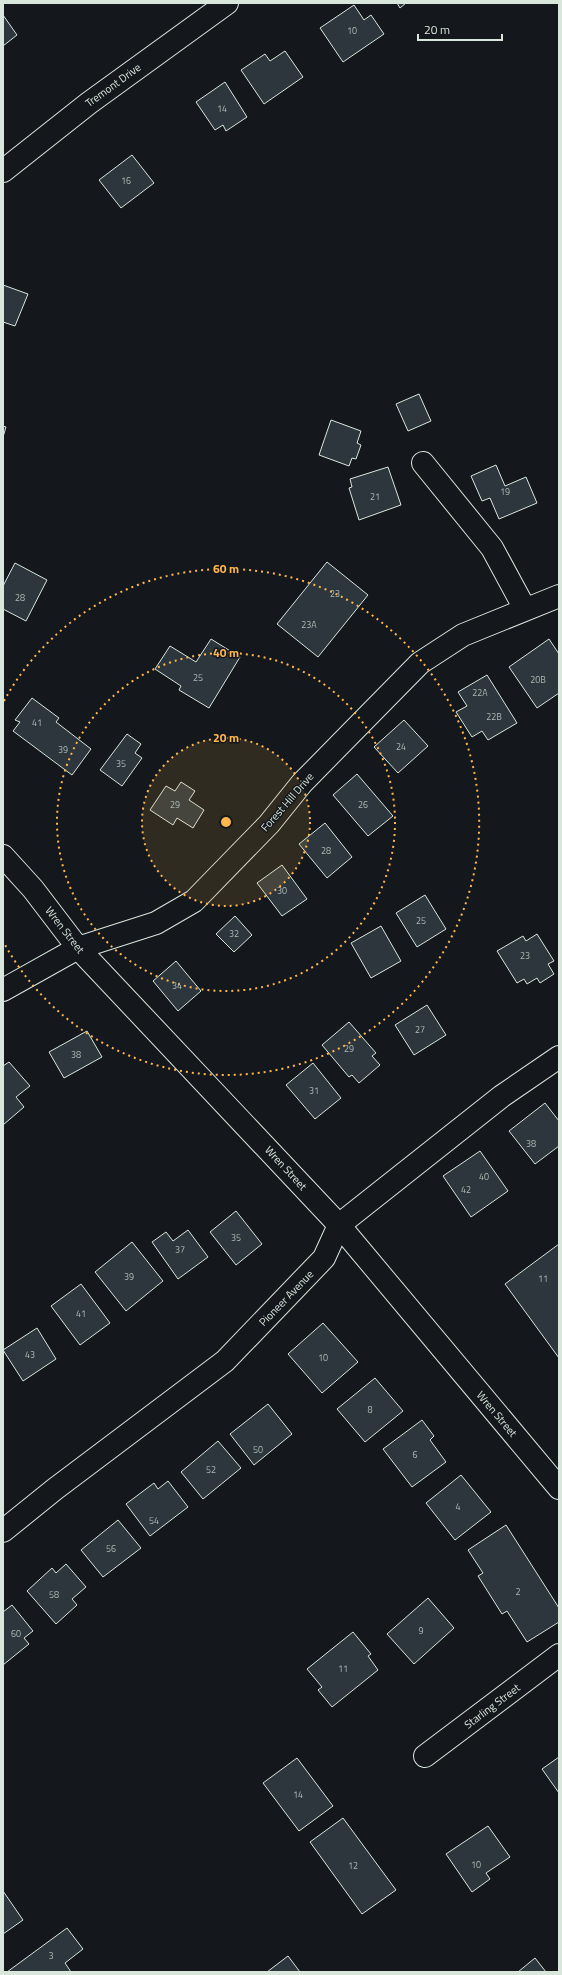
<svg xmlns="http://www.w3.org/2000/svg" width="562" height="1975" viewBox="0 0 562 1975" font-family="'Titillium Web',sans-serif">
	<rect width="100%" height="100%" fill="#14181c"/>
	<g fill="#2c363c" stroke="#d8e6dc">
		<path d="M397,3H406L400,8Z"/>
		<path d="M354,5L364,20L371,15L384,34L343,62L320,28Z"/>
		<path d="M3,15L17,35L3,46Z"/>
		<path d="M285,51L303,77L264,104L241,70L265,54L270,61Z"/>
		<path d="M225,82L247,117L226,131L223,125L215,130L196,102Z"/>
		<path d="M132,155L154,183L121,208L99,180Z"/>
		<path d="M3,285L28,294L15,326L3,322Z"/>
		<path d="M419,394L431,421L408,431L396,404Z"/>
		<path d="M331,420L361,431L357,443L361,445L356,459L352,458L349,466L319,455Z"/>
		<path d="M3,426L6,427L3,437Z"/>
		<path d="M496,465L505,486L526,477L537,503L499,519L490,498L482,501L471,476Z"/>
		<path d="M388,467L401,505L359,520L349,488L352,487L350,479Z"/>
		<path d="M327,562L368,595L318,657L277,624Z"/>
		<path d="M15,563L47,580L26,621L3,609V586Z"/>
		<path d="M211,639L240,657L209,708L179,690L181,686L155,669L170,646L196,662Z"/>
		<path d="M549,639L559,654V693L537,708L509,667Z"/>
		<path d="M487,675L517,723L488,740L482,731L472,737L456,712L467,706L458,692Z"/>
		<path d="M32,698L59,718L56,722L91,749L72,775L13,731L20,722L15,720Z"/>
		<path d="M404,720L428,746L398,773L374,747Z"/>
		<path d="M127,734L141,744L135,753L142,758L122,786L100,770Z"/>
		<path d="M357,774L393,816L368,836L333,795Z"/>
		<path d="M181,782L195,791L189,800L204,810L193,828L177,818L173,825L150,810L166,786L175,791Z"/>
		<path d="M325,823L352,857L327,878L299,844Z"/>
		<path d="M282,865L307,899L282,916L257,883Z"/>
		<path d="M425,895L446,929L417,947L396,913Z"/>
		<path d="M235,916L252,935L234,952L216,934Z"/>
		<path d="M381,926L401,961L371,978L351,943Z"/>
		<path d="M537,934L554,961L548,964L554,974L540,983L537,978L527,984L524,979L517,983L497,951L523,936L526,941Z"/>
		<path d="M176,961L201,991L178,1011L153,981Z"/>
		<path d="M427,1005L446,1035L414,1055L395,1025Z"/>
		<path d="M349,1022L376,1053L372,1056L380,1065L359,1083L352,1075L349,1077L322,1045Z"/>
		<path d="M87,1031L102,1057L64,1078L49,1052Z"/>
		<path d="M9,1062L30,1086L16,1097L24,1107L3,1125V1066Z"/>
		<path d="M313,1063L341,1098L315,1119L286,1085Z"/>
		<path d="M545,1103L559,1121V1146L535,1164L509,1131Z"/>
		<path d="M480,1151L508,1191L471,1217L443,1176Z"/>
		<path d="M236,1211L262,1244L236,1265L210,1232Z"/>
		<path d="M188,1230L208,1257L178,1279L152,1242L166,1232L173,1241Z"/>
		<path d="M132,1242L163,1281L126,1311L95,1272Z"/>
		<path d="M559,1244V1358L505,1284Z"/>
		<path d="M81,1284L110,1323L80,1345L51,1306Z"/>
		<path d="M323,1323L358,1362L322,1393L288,1354Z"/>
		<path d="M37,1328L56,1359L23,1381L3,1350Z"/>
		<path d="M375,1378L403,1411L365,1442L337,1409Z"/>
		<path d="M268,1404L292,1434L254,1465L230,1434Z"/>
		<path d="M422,1420L434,1436L430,1440L446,1462L412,1487L383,1449Z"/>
		<path d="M218,1441L241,1468L203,1499L181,1472Z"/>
		<path d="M461,1475L491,1512L455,1540L426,1503Z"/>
		<path d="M168,1481L188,1507L150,1536L126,1504L154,1483L158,1489Z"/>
		<path d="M118,1520L141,1548L103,1577L81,1550Z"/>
		<path d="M506,1525L559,1608V1622L527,1642L507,1611L502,1614L478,1576L483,1573L468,1550Z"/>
		<path d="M66,1564L86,1587L72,1599L77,1605L56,1624L27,1591L52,1568L56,1573Z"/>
		<path d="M428,1598L454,1628L414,1664L387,1634Z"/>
		<path d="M12,1605L33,1631L24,1638L29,1644L3,1665V1612Z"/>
		<path d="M353,1632L371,1654L368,1656L378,1670L332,1707L318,1690L322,1687L307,1669Z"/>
		<path d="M559,1757V1793L542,1769Z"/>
		<path d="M297,1758L333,1806L299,1831L263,1783Z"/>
		<path d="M343,1818L396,1890L362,1914L310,1842Z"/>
		<path d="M488,1826L510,1857L486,1873L490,1879L472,1892L446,1854Z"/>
		<path d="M3,1891L23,1920L3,1934Z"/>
		<path d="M67,1928L83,1949L65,1963L71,1972H7Z"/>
		<path d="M288,1956L300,1972H267Z"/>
		<path d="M535,1958L546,1972H518Z"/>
	</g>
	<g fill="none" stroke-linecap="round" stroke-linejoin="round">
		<defs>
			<g id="minor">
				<path d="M3,171L89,103L227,3"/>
				<path d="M423,463L492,548L525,609"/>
				<path d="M3,856L33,889L78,948L339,1225L559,1488"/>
				<path d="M3,990L78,948L156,923L194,901L269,824L302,783L420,663L463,635L559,596"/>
				<path d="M3,1531L55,1489L225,1361L324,1258L339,1225L502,1096L559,1057"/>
				<path d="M425,1756L559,1655"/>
			</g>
		</defs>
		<use href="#minor" stroke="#d8e6dc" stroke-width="24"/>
		<use href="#minor" stroke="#14181c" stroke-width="22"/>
	</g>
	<circle cx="226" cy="822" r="84" fill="#ffb74d" fill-opacity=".12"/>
	<g fill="none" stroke="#ffb74d" stroke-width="2" stroke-dasharray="2 4">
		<circle cx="226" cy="822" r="84"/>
		<circle cx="226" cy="822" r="169"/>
		<path d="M4 701A253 253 0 1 1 4 943"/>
	</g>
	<g text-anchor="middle" stroke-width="3" stroke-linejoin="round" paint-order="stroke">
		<g font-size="9" fill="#adbab4">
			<text x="352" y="34">10</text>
			<text x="222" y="112">14</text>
			<text x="126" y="184">16</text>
			<text x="505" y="495">19</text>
			<text x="375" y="500">21</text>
			<text x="335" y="597">23</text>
			<text x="20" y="601">28</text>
			<text x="309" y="628">23A</text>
			<text x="198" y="681">25</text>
			<text x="538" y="683">20B</text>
			<text x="480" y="696">22A</text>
			<text x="494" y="720">22B</text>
			<text x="37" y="726">41</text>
			<text x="401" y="750">24</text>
			<text x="63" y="753">39</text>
			<text x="121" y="767">35</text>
			<text x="175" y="808">29</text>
			<text x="363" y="808">26</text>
			<text x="326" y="854">28</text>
			<text x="282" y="894">30</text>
			<text x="421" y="924">25</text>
			<text x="234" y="937">32</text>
			<text x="525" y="959">23</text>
			<text x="177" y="989">34</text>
			<text x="420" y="1033">27</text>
			<text x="349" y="1052">29</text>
			<text x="76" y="1058">38</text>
			<text x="314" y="1094">31</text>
			<text x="531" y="1147">38</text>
			<text x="484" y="1180">40</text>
			<text x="466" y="1193">42</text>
			<text x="236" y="1241">35</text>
			<text x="180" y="1253">37</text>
			<text x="129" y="1280">39</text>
			<text x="543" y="1282">11</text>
			<text x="81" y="1317">41</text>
			<text x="30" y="1358">43</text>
			<text x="323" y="1361">10</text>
			<text x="370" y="1413">8</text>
			<text x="258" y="1453">50</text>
			<text x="415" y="1458">6</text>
			<text x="211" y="1473">52</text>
			<text x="458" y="1510">4</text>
			<text x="154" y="1524">54</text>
			<text x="111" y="1552">56</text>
			<text x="518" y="1595">2</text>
			<text x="54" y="1598">58</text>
			<text x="421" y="1634">9</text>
			<text x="16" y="1637">60</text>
			<text x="343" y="1672">11</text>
			<text x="298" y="1798">14</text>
			<text x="476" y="1868">10</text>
			<text x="353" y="1869">12</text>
			<text x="51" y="1959">3</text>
		</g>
		<g font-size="11" fill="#d8e6dc" stroke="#14181c">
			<text transform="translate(113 85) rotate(-36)" y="4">Tremont Drive</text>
			<text transform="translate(287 802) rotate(-49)" y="4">Forest Hill Drive</text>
			<text transform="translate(65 930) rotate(52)" y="4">Wren Street</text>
			<text transform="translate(286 1168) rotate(47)" y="4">Wren Street</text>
			<text transform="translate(286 1298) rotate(-46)" y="4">Pioneer Avenue</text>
			<text transform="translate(497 1414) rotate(50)" y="4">Wren Street</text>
			<text transform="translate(492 1706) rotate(-37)" y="4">Starling Street</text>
		</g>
	</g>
	<circle cx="226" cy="822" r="6" fill="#ffb74d" stroke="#14181c" stroke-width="2"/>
	<g font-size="12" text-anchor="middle" font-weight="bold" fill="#ffb74d" stroke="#14181c" stroke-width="3" stroke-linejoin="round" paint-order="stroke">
		<text x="226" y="573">60 m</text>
		<text x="226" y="657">40 m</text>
		<text x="226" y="742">20 m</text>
	</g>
	<rect width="562" height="1975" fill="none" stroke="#d8e6dc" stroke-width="8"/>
	<path d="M418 34v6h84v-6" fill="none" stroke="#d8e6dc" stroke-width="2"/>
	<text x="424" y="34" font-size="12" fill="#d8e6dc" stroke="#14181c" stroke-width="3" paint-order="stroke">20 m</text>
</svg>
